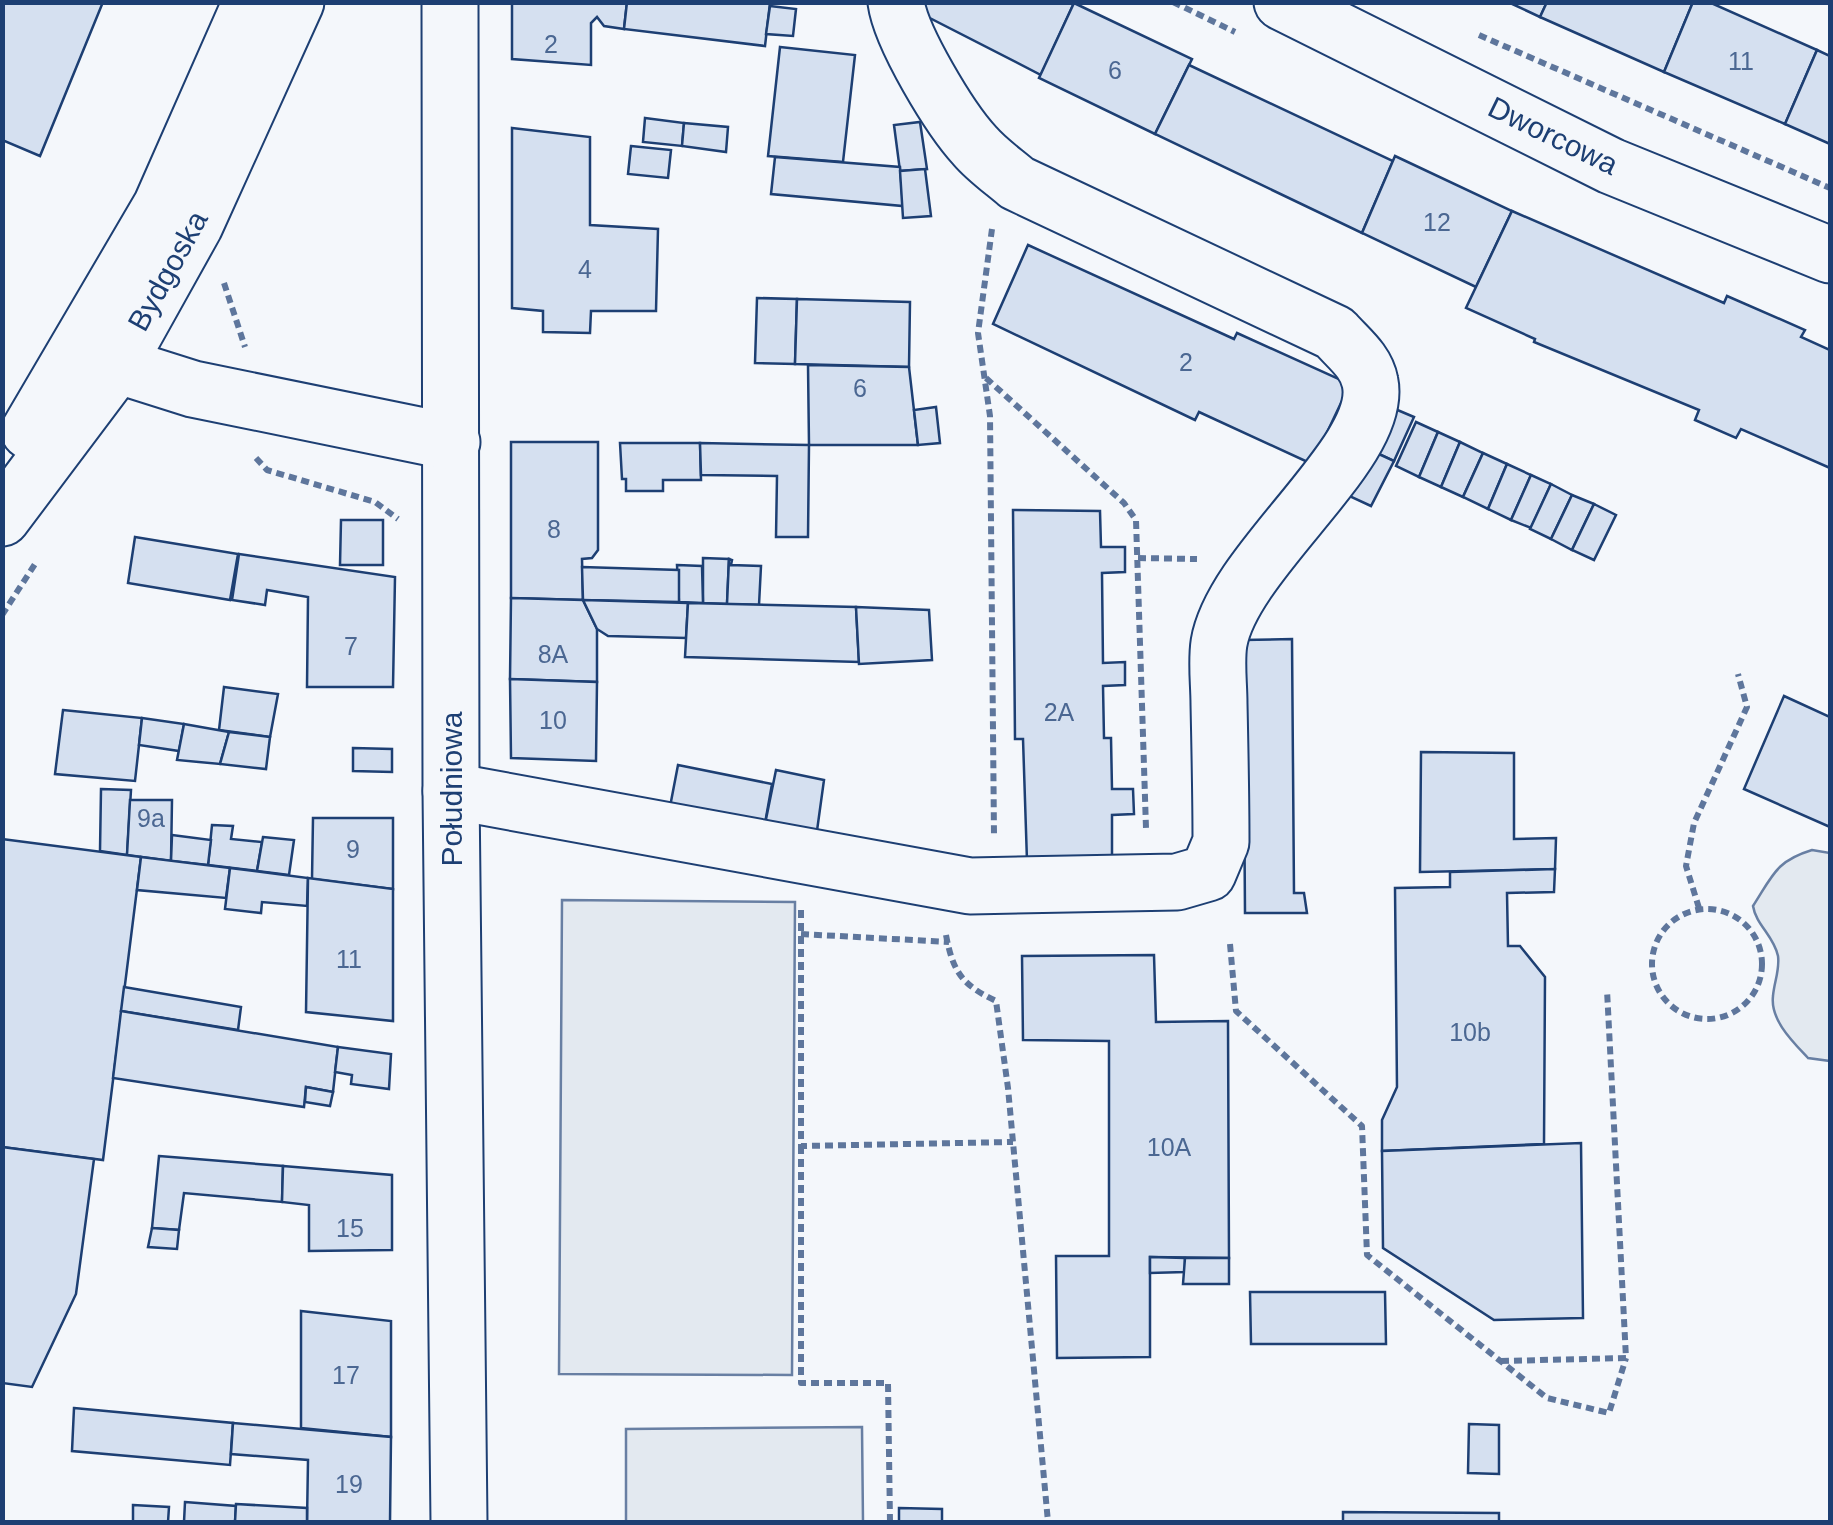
<svg xmlns="http://www.w3.org/2000/svg" width="1833" height="1525" viewBox="0 0 1833 1525" font-family="Helvetica,sans-serif">
	<rect width="100%" height="100%" fill="#f4f7fb"/>
	<g fill="#e3e9f0" stroke="#687fa3" stroke-width="2.5">
		<path d="M1812,850L1830,853V1061L1808,1058C1793,1042 1770,1020 1773,996C1774,983 1780,969 1778,956C1774,936 1756,925 1753,906C1773,875 1776,861 1812,850Z"/>
		<path d="M562,900L795,902L792,1375L559,1374Z"/>
		<path d="M862,1427L863,1522H626V1429Z"/>
	</g>
	<g fill="#d5e0f0" stroke="#1d3f73" stroke-width="2.5">
		<path d="M2,2H103L40,156L2,140Z"/>
		<path d="M512,2H627L624,29L604,26L597,17L591,23V65L512,59Z"/>
		<path d="M627,2L770,3L765,46L624,29Z"/>
		<path d="M926,2L1074,3L1041,75L920,13Z"/>
		<path d="M1508,2H1547L1540,17Z"/>
		<path d="M1547,2H1693L1664,72L1540,17Z"/>
		<path d="M1693,2H1709L1817,50L1785,124L1664,72Z"/>
		<path d="M1074,3L1192,59L1155,134L1039,78Z"/>
		<path d="M770,6L796,9L793,36L766,34Z"/>
		<path d="M780,47L855,55L843,162L768,156Z"/>
		<path d="M1817,50L1830,56V144L1785,124Z"/>
		<path d="M1189,65L1393,161L1362,233L1155,134Z"/>
		<path d="M645,118L684,123L682,146L643,142Z"/>
		<path d="M920,122L927,169L900,171L894,125Z"/>
		<path d="M684,123L728,127L726,152L682,146Z"/>
		<path d="M512,128L590,137V225L658,229L656,311H591L590,333L543,332V311L512,308Z"/>
		<path d="M631,146L671,150L668,178L628,174Z"/>
		<path d="M1395,156L1512,211L1476,287L1362,233Z"/>
		<path d="M775,157L900,167L903,206L771,194Z"/>
		<path d="M925,169L931,216L903,218L900,171Z"/>
		<path d="M1512,211L1724,303L1727,296L1805,330L1801,337L1830,350V468L1741,429L1736,438L1695,420L1699,410L1534,342L1535,339L1466,308Z"/>
		<path d="M1028,245L1234,339L1237,333L1350,384L1312,464L1199,412L1195,420L993,324Z"/>
		<path d="M757,298L797,299L795,364L755,363Z"/>
		<path d="M797,299L910,302L909,367L795,364Z"/>
		<path d="M808,365L909,367L918,445H809Z"/>
		<path d="M1388,406L1414,417L1394,461L1368,449Z"/>
		<path d="M936,407L940,443L918,445L914,410Z"/>
		<path d="M1416,422L1438,432L1419,477L1396,466Z"/>
		<path d="M1438,432L1460,442L1441,487L1419,477Z"/>
		<path d="M511,442H598V550L592,558L582,559L583,600L511,598Z"/>
		<path d="M1460,442L1483,453L1463,497L1441,487Z"/>
		<path d="M620,443H700L701,480H663V491H626V479H622Z"/>
		<path d="M700,443L809,445L808,537H776L777,476L701,475Z"/>
		<path d="M1368,449L1394,461L1371,506L1347,495Z"/>
		<path d="M1483,453L1507,464L1488,509L1463,497Z"/>
		<path d="M1507,464L1531,475L1511,520L1488,509Z"/>
		<path d="M1531,475L1551,484L1531,528L1511,520Z"/>
		<path d="M1551,484L1572,495L1551,539L1530,529Z"/>
		<path d="M1572,495L1594,504L1572,550L1551,539Z"/>
		<path d="M1594,504L1616,515L1594,560L1572,550Z"/>
		<path d="M1013,510L1100,511L1101,547H1125V572L1102,573L1103,663L1125,662V685L1103,686L1104,738H1111L1112,789H1133L1134,814L1112,815V860L1027,861L1023,739H1015Z"/>
		<path d="M341,520H383V565H340Z"/>
		<path d="M135,537L238,554L230,600L128,583Z"/>
		<path d="M239,554L395,577L393,687H307L308,597L267,590L265,605L232,600Z"/>
		<path d="M703,558L729,559L727,604L703,603Z"/>
		<path d="M729,559L732,560L731,565L761,566L759,605L727,604Z"/>
		<path d="M677,565L702,566L703,603L679,602Z"/>
		<path d="M582,567L679,570V602L583,600Z"/>
		<path d="M511,598L583,600L597,629V682L510,679Z"/>
		<path d="M583,600L688,603L686,638L608,636L597,629Z"/>
		<path d="M688,603L856,607L859,662L685,657Z"/>
		<path d="M856,607L929,610L932,660L859,664Z"/>
		<path d="M1292,639L1294,893H1304L1307,913H1245L1243,640Z"/>
		<path d="M510,679L597,682L596,761L511,758Z"/>
		<path d="M224,687L278,694L270,737L219,730Z"/>
		<path d="M1784,696L1830,717V827L1744,789Z"/>
		<path d="M63,710L142,718L135,781L55,774Z"/>
		<path d="M142,718L184,724L179,751L139,745Z"/>
		<path d="M184,724L229,732L220,764L177,760Z"/>
		<path d="M229,732L270,737L266,769L220,764Z"/>
		<path d="M353,748L392,749V772L353,771Z"/>
		<path d="M1421,752L1514,753V839L1556,838L1555,869L1420,872Z"/>
		<path d="M678,765L772,784L764,829L669,812Z"/>
		<path d="M776,770L824,780L816,838L764,829Z"/>
		<path d="M101,789L131,790L127,855L100,851Z"/>
		<path d="M130,800H172L171,861L127,855Z"/>
		<path d="M313,818H393V889L312,879Z"/>
		<path d="M212,825L233,826L231,839L262,842L257,871L208,865Z"/>
		<path d="M172,835L211,840L208,865L171,861Z"/>
		<path d="M263,837L294,840L289,875L257,871Z"/>
		<path d="M2,839L141,857L103,1160L2,1147Z"/>
		<path d="M141,857L230,868L226,898L137,890Z"/>
		<path d="M230,868L308,878L307,906L262,902L261,913L225,909Z"/>
		<path d="M1555,869L1554,892L1507,893L1508,946H1520L1545,977L1544,1144L1382,1151V1120L1397,1087L1395,888L1450,887V872Z"/>
		<path d="M308,878L393,889V1021L306,1012Z"/>
		<path d="M1154,955L1156,1022L1228,1021L1229,1258L1150,1257V1357L1057,1358L1056,1256H1109V1041L1023,1040L1022,956Z"/>
		<path d="M124,987L241,1007L238,1030L121,1011Z"/>
		<path d="M121,1011L338,1047L333,1092L306,1087L304,1107L113,1078Z"/>
		<path d="M338,1047L391,1054L389,1089L351,1084L352,1075L335,1072Z"/>
		<path d="M306,1087L333,1092L330,1106L305,1102Z"/>
		<path d="M1581,1143L1583,1318L1494,1320L1383,1248L1382,1151Z"/>
		<path d="M2,1147L94,1159L76,1294L32,1387L2,1383Z"/>
		<path d="M159,1156L283,1166L282,1202L184,1193L179,1230L152,1228Z"/>
		<path d="M283,1166L392,1175V1250L309,1251V1205L282,1202Z"/>
		<path d="M152,1228L179,1230L177,1249L148,1247Z"/>
		<path d="M1150,1257L1185,1258V1272L1150,1273Z"/>
		<path d="M1185,1258H1229V1284H1183Z"/>
		<path d="M1250,1292H1385L1386,1344H1251Z"/>
		<path d="M301,1311L391,1321V1437L301,1428Z"/>
		<path d="M74,1408L233,1423L230,1465L72,1451Z"/>
		<path d="M233,1423L391,1437L390,1522H307L308,1460L231,1454Z"/>
		<path d="M1469,1424L1499,1425V1474L1468,1473Z"/>
		<path d="M185,1502L236,1506L235,1522H184Z"/>
		<path d="M236,1504L307,1508V1522H235Z"/>
		<path d="M133,1505L169,1507L168,1522H133Z"/>
		<path d="M899,1508L942,1509V1522H899Z"/>
		<path d="M1343,1512L1499,1513V1522H1343Z"/>
	</g>
	<g fill="none" stroke-linecap="round" stroke-linejoin="round">
		<defs>
			<g id="minor">
				<path d="M450,2L451,791L459,1522"/>
				<path d="M1282,2L1611,166L1830,255"/>
				<path d="M90,345L117,365L193,389L452,442"/>
				<path d="M29,431L161,206L251,2"/>
				<path d="M2,518L117,365L195,225L296,2"/>
				<path d="M451,791L970,886L1177,882L1208,873L1221,842C1221,796 1220,750 1219,704C1219,684 1216,662 1219,643C1233,560 1385,452 1370,382C1366,361 1348,348 1335,333L1017,183C1003,171 987,160 975,146C950,119 901,38 896,2"/>
			</g>
		</defs>
		<use href="#minor" stroke="#1d3f73" stroke-width="59"/>
		<g stroke="#5e769c" stroke-width="6" stroke-dasharray="8 5" stroke-linecap="butt">
			<path d="M1173,2L1235,32"/>
			<path d="M1479,35L1830,188"/>
			<path d="M992,229L978,333L990,416L994,835"/>
			<path d="M224,283L245,347"/>
			<path d="M986,378L1124,503L1136,520L1146,828"/>
			<path d="M256,458L267,470L375,502L398,519"/>
			<path d="M1138,558L1197,559"/>
			<path d="M2,615L37,561"/>
			<path d="M1699,908L1686,866L1694,823L1747,707L1738,674"/>
			<circle cx="1707" cy="964" r="55"/>
			<path d="M801,910V1146L1013,1142"/>
			<path d="M801,934L949,942"/>
			<path d="M946,935C953,972 962,985 996,1001L1008,1088L1048,1522"/>
			<path d="M1230,944L1236,1011L1362,1126L1367,1255L1547,1398L1609,1413L1626,1358"/>
			<path d="M801,1146V1383H888L890,1522"/>
			<path d="M1501,1361L1626,1358L1607,990"/>
		</g>
		<use href="#minor" stroke="#f4f7fb" stroke-width="55"/>
	</g>
	<g text-anchor="middle" stroke-width="8" stroke-linejoin="round" paint-order="stroke">
		<g font-size="25" fill="#4b6792">
			<text x="551" y="53">2</text>
			<text x="1741" y="70">11</text>
			<text x="1115" y="79">6</text>
			<text x="1437" y="231">12</text>
			<text x="585" y="278">4</text>
			<text x="1186" y="371">2</text>
			<text x="860" y="397">6</text>
			<text x="554" y="538">8</text>
			<text x="351" y="655">7</text>
			<text x="553" y="663">8A</text>
			<text x="1059" y="721">2A</text>
			<text x="553" y="729">10</text>
			<text x="151" y="827">9a</text>
			<text x="353" y="858">9</text>
			<text x="349" y="968">11</text>
			<text x="1470" y="1041">10b</text>
			<text x="1169" y="1156">10A</text>
			<text x="350" y="1237">15</text>
			<text x="346" y="1384">17</text>
			<text x="349" y="1493">19</text>
		</g>
		<g font-size="30" fill="#1d3f73" stroke="#f4f7fb">
			<text transform="translate(1553 136) rotate(26)" y="10">Dworcowa</text>
			<text transform="translate(168 271) rotate(-61)" y="10">Bydgoska</text>
			<text transform="translate(452 789) rotate(-90)" y="10">Południowa</text>
		</g>
	</g>
	<rect width="1833" height="1525" fill="none" stroke="#1d3f73" stroke-width="10"/>
</svg>
